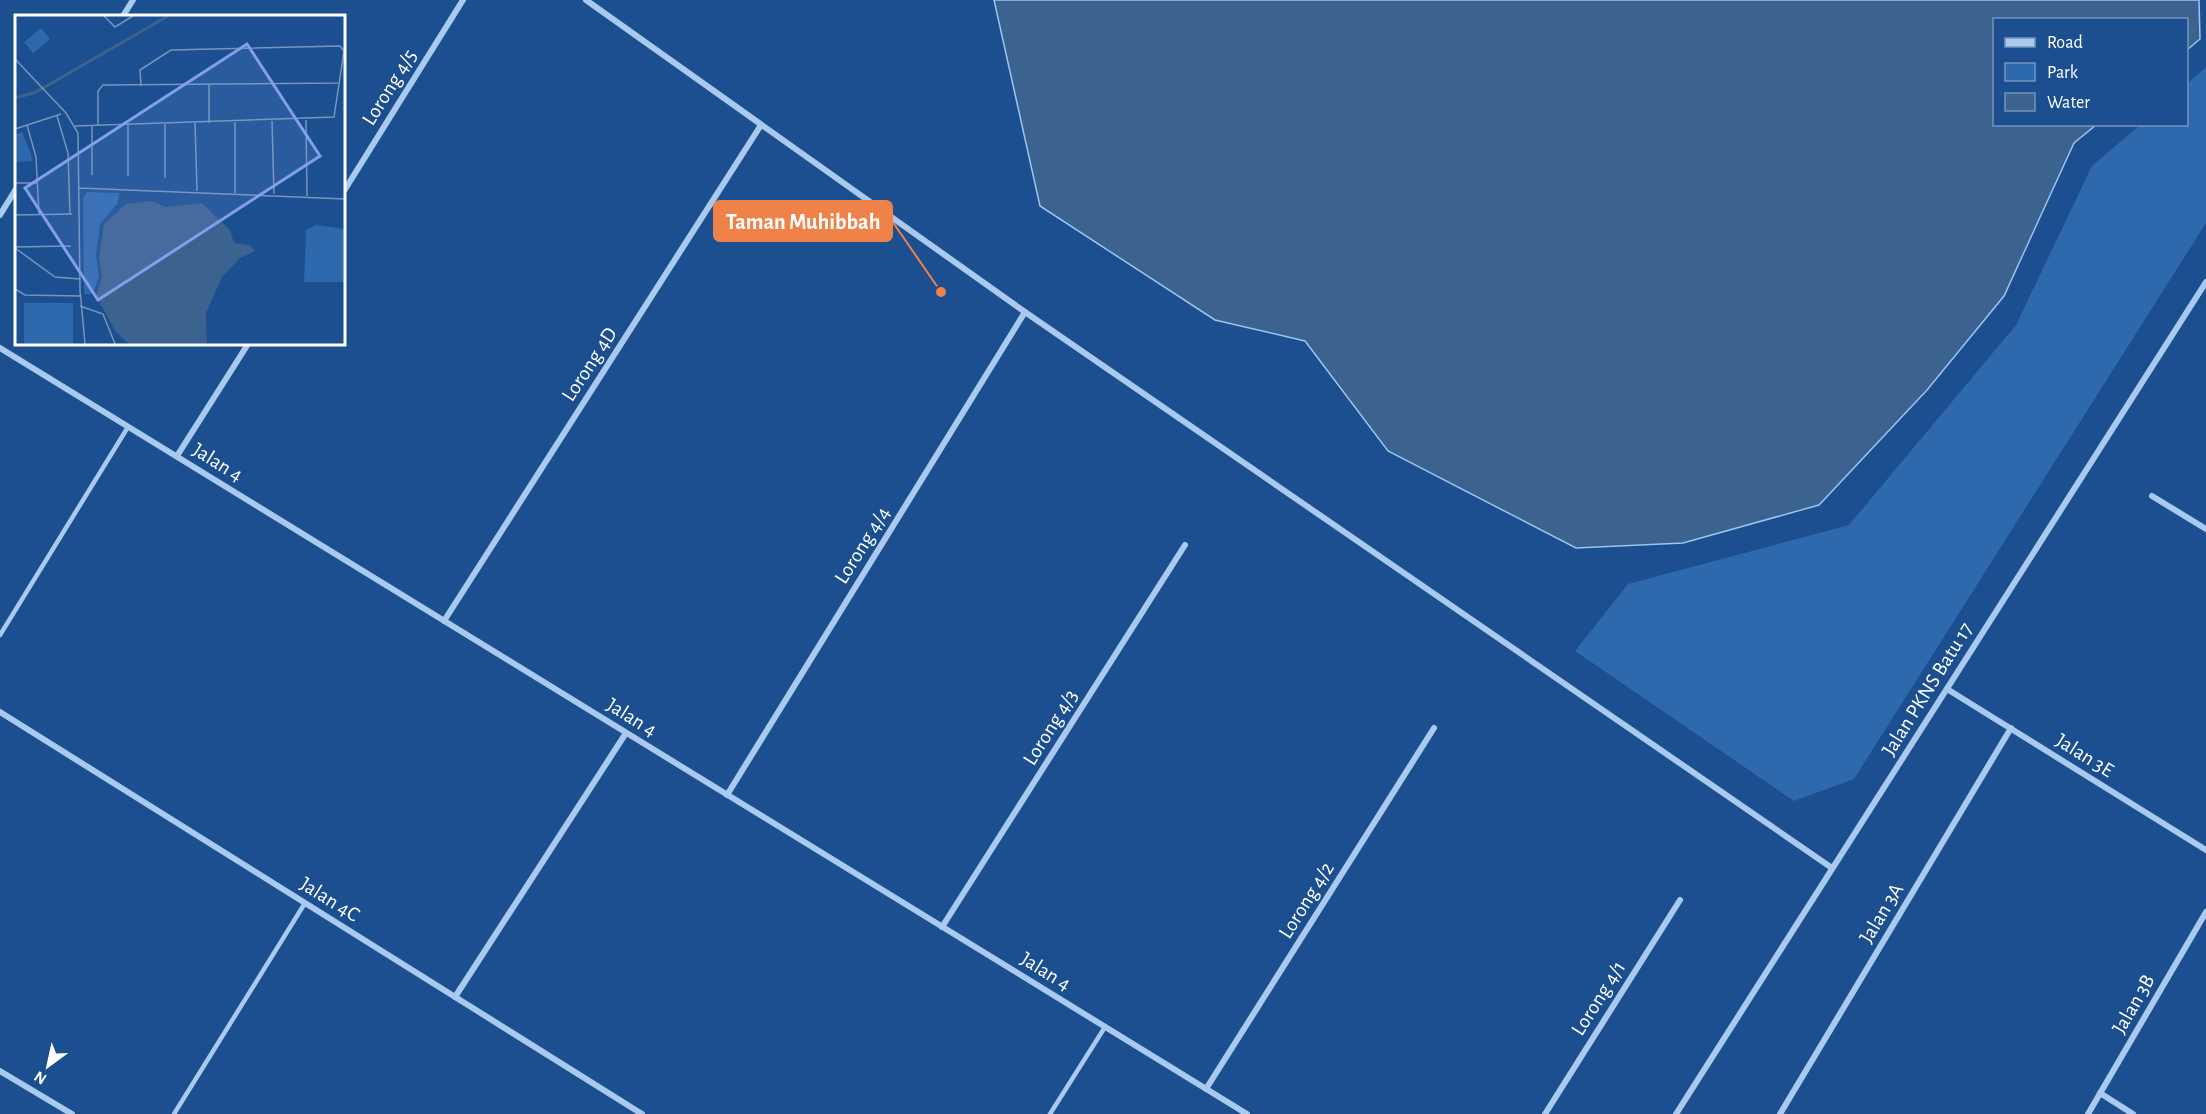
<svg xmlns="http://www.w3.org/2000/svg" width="2206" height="1114" viewBox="0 0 2206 1114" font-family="'Alegreya Sans',sans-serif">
	<rect width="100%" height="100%" fill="#1b4f8f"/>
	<path fill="#2e69ad" d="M2206,67V223L1854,779L1794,801L1575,651L1628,584L1849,525L2016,325L2092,166L2140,125L2186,124L2187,84Z"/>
	<path fill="#3c6290" stroke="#9cc4f0" stroke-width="1.5" d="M994,0H2199L2200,39L2187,50L2186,20H1994V124L2096,125L2074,143L2004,296L1927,390L1819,505L1683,543L1576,548L1388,451L1305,341L1215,320L1040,206Z"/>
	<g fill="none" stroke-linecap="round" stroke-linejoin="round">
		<g stroke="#a9c9ee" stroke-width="4.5">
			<path d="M0,635L128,427"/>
			<path d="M174,1114L305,903"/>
			<path d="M1050,1114L1105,1027"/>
		</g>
		<g stroke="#a9c9ee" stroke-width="6">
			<path d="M586,0L1025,312L1832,868"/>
			<path d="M123,16L133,0"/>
			<path d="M344,191L463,0"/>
			<path d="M0,215L16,189"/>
			<path d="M0,348L1247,1114"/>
			<path d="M177,456L248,344"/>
			<path d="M2152,496L2206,529"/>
			<path d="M444,621L761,125"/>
			<path d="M1947,689L2206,850"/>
			<path d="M0,712L642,1114"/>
			<path d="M727,795L1025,312"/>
			<path d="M942,927L1185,545"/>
			<path d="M455,997L626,733"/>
			<path d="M0,1071L72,1114"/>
			<path d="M1206,1089L1434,728"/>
			<path d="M2100,1093L2133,1114"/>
			<path d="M1545,1114L1680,900"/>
			<path d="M1676,1114L2206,282"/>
			<path d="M1780,1114L2011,728"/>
			<path d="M2088,1114L2206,912"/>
		</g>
	</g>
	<g text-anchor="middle" stroke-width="4.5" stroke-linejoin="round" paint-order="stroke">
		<g font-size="21" fill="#fff" stroke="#1b4f8f">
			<text transform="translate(389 87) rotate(-58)" y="7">Lorong 4/5</text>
			<text transform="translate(589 364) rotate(-57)" y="7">Lorong 4D</text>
			<text transform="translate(218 462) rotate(32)" y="7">Jalan 4</text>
			<text transform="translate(862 545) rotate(-58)" y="7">Lorong 4/4</text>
			<text transform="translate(1927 689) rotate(-58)" y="7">Jalan PKNS Batu 17</text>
			<text transform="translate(632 717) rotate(32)" y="7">Jalan 4</text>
			<text transform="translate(1050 727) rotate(-58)" y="7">Lorong 4/3</text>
			<text transform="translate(2085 755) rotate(32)" y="7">Jalan 3E</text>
			<text transform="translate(330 899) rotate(32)" y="7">Jalan 4C</text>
			<text transform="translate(1306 900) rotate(-58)" y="7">Lorong 4/2</text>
			<text transform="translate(1881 913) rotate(-59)" y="7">Jalan 3A</text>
			<text transform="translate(1046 971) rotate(32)" y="7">Jalan 4</text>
			<text transform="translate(1598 998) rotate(-58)" y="7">Lorong 4/1</text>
			<text transform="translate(2133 1004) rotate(-60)" y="7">Jalan 3B</text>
		</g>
	</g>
	<g transform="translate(15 15)">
		<rect width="330" height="330" fill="#1b4f8f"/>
		<path d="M26,13L35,24L18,38L9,27ZM7,117L16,139L17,146L0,147V119ZM72,177L104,178L103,188L85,209L81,240L84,261L78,279H69L68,183ZM301,210L330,214V267H289L291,215ZM9,288H58V329H9Z" fill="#2e69ad"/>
		<path d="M136,186L151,192L187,188L215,215L219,228L235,230L240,236L225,243L207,262L191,298L192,329H114L100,316L81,281L87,262L84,242L89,209L111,189Z" fill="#3c6290"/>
		<path fill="none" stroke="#3c6290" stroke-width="3" d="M0,83L21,77L153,1"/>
		<path fill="none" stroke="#7695bc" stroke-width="1.5" d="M89,1L100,12L118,1M0,44L51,98L63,118L65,275L70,329M194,70V108M42,101L53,138L55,199M291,105L292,181M257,106L259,179M220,107V178M180,108L182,176M150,109V163M12,110L21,142L24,199M113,110V161M60,111L319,102L329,36L325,31L156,35L125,55L126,71M77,111V160M83,111V76L88,70L325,68M0,114L46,99M0,168H22M64,173L330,184M0,200L57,199M0,232L56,231M0,233L40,262L65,264M0,274L10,280L65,281M65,291L88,299L100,329"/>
		<path fill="#839eea" fill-opacity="0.15" stroke="#839eea" stroke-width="3" d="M232,29L305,141L83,285L10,173Z"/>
		<rect width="330" height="330" fill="none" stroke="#fff" stroke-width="3"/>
	</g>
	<path fill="none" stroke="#ee8249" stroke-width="2" d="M941 292L892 221"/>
	<circle fill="#ee8249" stroke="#1b4f8f" stroke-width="2" cx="941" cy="292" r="6"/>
	<rect fill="#ee8249" stroke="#ee8249" stroke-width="2" x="714" y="201" width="178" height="40" rx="6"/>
	<g font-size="22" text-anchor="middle" font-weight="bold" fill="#fff">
		<text x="803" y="229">Taman Muhibbah</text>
	</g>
	<rect x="1993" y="18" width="195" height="108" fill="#1b4f8f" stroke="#7695bc" stroke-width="1.5"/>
	<rect x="2005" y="38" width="30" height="9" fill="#a9c9ee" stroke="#7695bc" stroke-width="1.5"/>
	<text x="2047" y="48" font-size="18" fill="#ffffff">Road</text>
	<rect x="2005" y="63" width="30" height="18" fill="#2e69ad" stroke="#7695bc" stroke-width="1.5"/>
	<text x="2047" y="78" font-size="18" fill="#ffffff">Park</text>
	<rect x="2005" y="93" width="30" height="18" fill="#3c6290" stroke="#7695bc" stroke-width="1.5"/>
	<text x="2047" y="108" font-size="18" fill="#ffffff">Water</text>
	<g transform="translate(48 1066) rotate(213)" stroke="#1b4f8f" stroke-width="4.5" paint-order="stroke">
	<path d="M0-4.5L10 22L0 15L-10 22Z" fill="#ffffff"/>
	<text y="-9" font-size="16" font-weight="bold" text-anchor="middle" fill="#ffffff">N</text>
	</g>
</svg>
